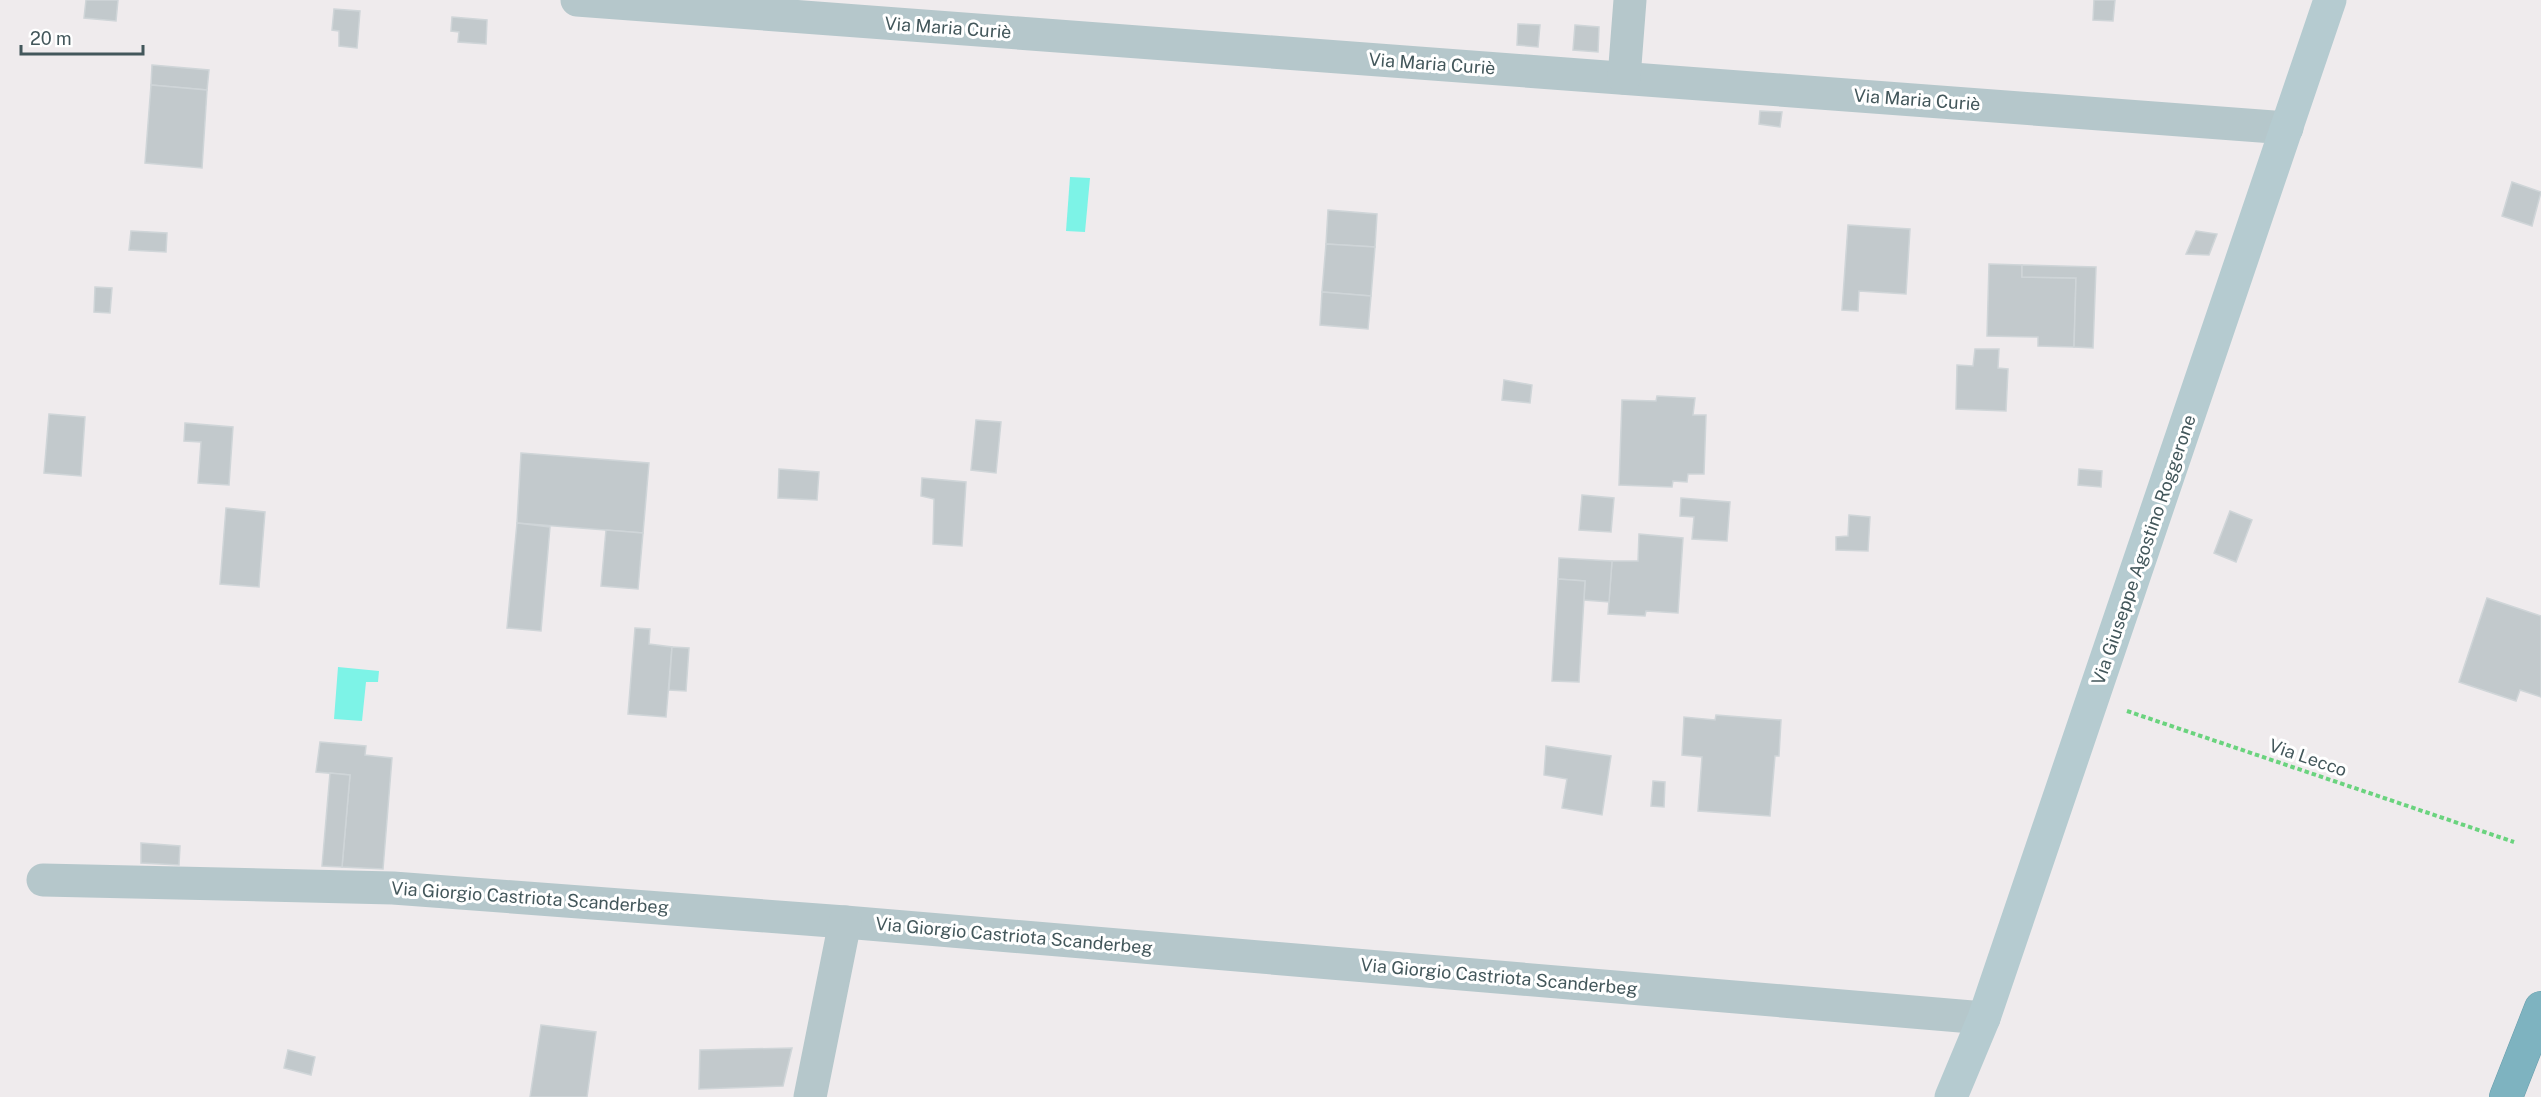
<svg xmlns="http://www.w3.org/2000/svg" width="2541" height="1097" viewBox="0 0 2541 1097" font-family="'Public Sans',sans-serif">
	<rect width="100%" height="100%" fill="#efebed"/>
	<g fill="#7df3e7">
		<path d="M1070,177L1090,178L1085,232L1066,231Z"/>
		<path d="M338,667L379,671L378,682H366L362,721L334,719Z"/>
	</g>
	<g fill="#c2c9cc" stroke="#cfd5d8" stroke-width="1.5">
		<path d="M86,0H118L116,21L84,18Z"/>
		<path d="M2094,0H2115L2113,21L2093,20Z"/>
		<path d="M334,9L360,11L357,48L339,46V31L332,30Z"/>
		<path d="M452,17L487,20L486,44L458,42L459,32L451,31Z"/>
		<path d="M1518,24L1540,25L1538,47L1517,45Z"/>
		<path d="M1575,25L1599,27L1598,52L1573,50Z"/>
		<path d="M152,65L209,70L207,90L151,85Z"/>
		<path d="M151,85L207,90L202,168L145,163Z"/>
		<path d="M1760,111L1782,112L1780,127L1759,124Z"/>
		<path d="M2512,182L2541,192L2532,226L2502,216Z"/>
		<path d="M1328,210L1377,214L1375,247L1326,244Z"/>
		<path d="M1848,225L1910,229L1906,294L1859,291L1858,311L1842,310Z"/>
		<path d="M131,231L167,233L166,252L129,250Z"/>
		<path d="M2196,231L2217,234L2209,255L2186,254Z"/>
		<path d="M1326,244L1375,247L1371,296L1322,292Z"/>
		<path d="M1989,264L2022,265V277L2076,278L2074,347L2038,346V337L1987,336Z"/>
		<path d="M2022,265L2096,267L2093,348L2074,347L2076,278L2022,277Z"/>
		<path d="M95,287L112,288L110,313L94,312Z"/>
		<path d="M1322,292L1371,296L1368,329L1320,325Z"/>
		<path d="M1975,349H1999L1998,368L2008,369L2006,411L1956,409L1957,365L1973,366Z"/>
		<path d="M1504,380L1532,385L1530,403L1502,400Z"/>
		<path d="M1657,396L1695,398L1693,415H1706L1704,474H1688L1687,482L1673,481L1672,487L1619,485L1622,400L1656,401Z"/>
		<path d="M49,414L85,417L81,476L44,473Z"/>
		<path d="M976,420L1001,422L996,473L971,470Z"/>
		<path d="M185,423L233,427L229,485L198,483L201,442L184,441Z"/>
		<path d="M521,453L649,463L643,533L517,523Z"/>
		<path d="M779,469L819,472L817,500L778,498Z"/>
		<path d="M2079,469L2102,471L2101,487L2078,485Z"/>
		<path d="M922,478L966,482L962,546L933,544L934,499L921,496Z"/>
		<path d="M1582,495L1614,498L1611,532L1579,530Z"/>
		<path d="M1681,498L1730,502L1727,541L1692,539L1694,517L1680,516Z"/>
		<path d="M226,508L265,512L259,587L220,584Z"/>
		<path d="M2230,511L2252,520L2236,562L2214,553Z"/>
		<path d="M1849,515L1870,517L1868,551L1836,550V537L1848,536Z"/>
		<path d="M517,523L550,527L541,631L507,628Z"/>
		<path d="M606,530L643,533L638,589L601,586Z"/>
		<path d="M1639,534L1683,538L1678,613L1646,611L1645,616L1608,614L1612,561H1638Z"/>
		<path d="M1559,558L1612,561L1609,602L1584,600L1585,581L1558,579Z"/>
		<path d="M1558,579L1585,581L1579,682L1552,681Z"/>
		<path d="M2487,598L2541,616V697L2520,690L2516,701L2459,682Z"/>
		<path d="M635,628L650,629L649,644L672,647L666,717L628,714Z"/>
		<path d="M672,647L689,648L686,691L669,690Z"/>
		<path d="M1716,715L1781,720L1779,756H1775L1770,816L1698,811L1702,757L1682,755L1684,717L1715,720Z"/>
		<path d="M320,742L366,746L365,755L392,758L383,869L342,867L350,775L316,772Z"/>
		<path d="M1546,746L1611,756L1602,815L1562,808L1567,779L1544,775Z"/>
		<path d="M330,773L350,775L342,867L322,866Z"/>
		<path d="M1653,781L1665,782L1664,807L1651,806Z"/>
		<path d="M141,843L180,846L179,865L141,863Z"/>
		<path d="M541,1025L596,1032L587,1097H530Z"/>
		<path d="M792,1048L783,1086L699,1089L700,1050Z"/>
		<path d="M288,1050L315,1057L311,1075L284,1068Z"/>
	</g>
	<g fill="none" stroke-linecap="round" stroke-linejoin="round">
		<defs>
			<path id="highway" d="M2506,1097L2541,1008"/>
		</defs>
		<use href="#highway" stroke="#699eac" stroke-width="34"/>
		<path stroke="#6ad37e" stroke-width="4" stroke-dasharray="4.5 3" stroke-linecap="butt" d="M2127,711L2514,842"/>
		<g stroke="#b5c7cb" stroke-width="33">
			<path d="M577,0L2287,128"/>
			<path d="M1624,78L1630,0"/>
			<path d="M43,880L393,888L845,922L1984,1018"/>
			<path d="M810,1097L845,922"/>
		</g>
		<path stroke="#b5cbd0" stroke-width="33" d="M1951,1097L1984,1018L2330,0"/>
		<use href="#highway" stroke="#7eb3c0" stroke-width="33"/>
	</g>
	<g text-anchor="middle" stroke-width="6" stroke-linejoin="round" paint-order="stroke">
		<g font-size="18" fill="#43575b" stroke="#fff">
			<text transform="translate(948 28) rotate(4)" y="6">Via Maria Curiè</text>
			<text transform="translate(1432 64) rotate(4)" y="6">Via Maria Curiè</text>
			<text transform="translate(1917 100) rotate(4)" y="6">Via Maria Curiè</text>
			<text transform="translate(2144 550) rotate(-71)" y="6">Via Giuseppe Agostino Roggerone</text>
			<text transform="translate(2308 758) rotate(19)" y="6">Via Lecco</text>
			<text transform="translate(530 898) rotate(4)" y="6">Via Giorgio Castriota Scanderbeg</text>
			<text transform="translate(1014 936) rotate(5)" y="6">Via Giorgio Castriota Scanderbeg</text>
			<text transform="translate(1499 977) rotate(5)" y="6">Via Giorgio Castriota Scanderbeg</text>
		</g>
	</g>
	<path d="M21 45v9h122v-9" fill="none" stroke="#43575b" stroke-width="3"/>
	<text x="30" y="45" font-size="18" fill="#43575b" stroke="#ffffff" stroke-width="4.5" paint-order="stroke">20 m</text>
</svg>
